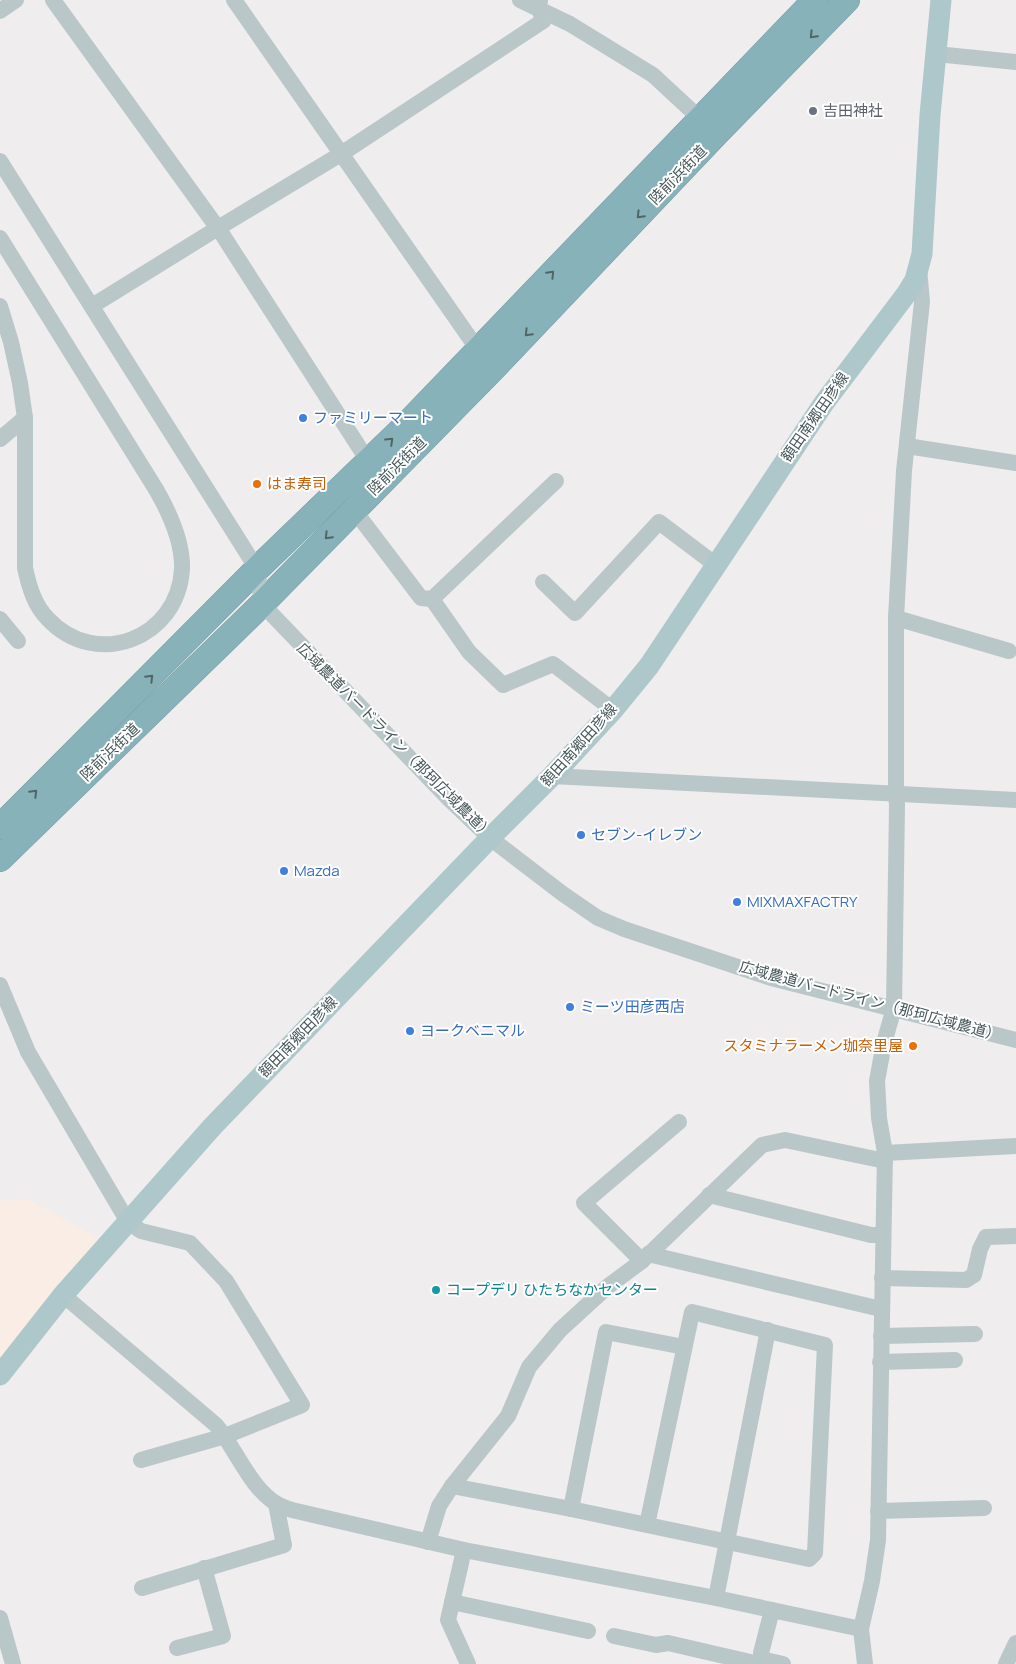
<svg xmlns="http://www.w3.org/2000/svg" width="1016" height="1664" viewBox="0 0 1016 1664" font-family="Manrope,'Noto Sans JP',sans-serif">
	<rect width="100%" height="100%" fill="#efedee"/>
	<path fill="#faede6" d="M28,1199L100,1239L0,1365V1201Z"/>
	<g fill="none" stroke-linecap="round" stroke-linejoin="round">
		<defs>
			<g id="highway">
				<path d="M0,827L257,569L405,426L815,0"/>
				<path d="M0,859L262,604L493,369L717,133L847,0"/>
			</g>
		</defs>
		<use href="#highway" stroke="#739ea4" stroke-width="26"/>
		<g stroke="#b9c7c9" stroke-width="16">
			<path d="M53,0L222,234L368,461"/>
			<path d="M234,0L483,357"/>
			<path d="M520,0L570,24L653,75L708,126"/>
			<path d="M0,11L16,0"/>
			<path d="M936,54L1016,62"/>
			<path d="M0,161L257,569L262,604L449,799L490,838L563,894L598,918L624,929L771,978L1016,1040"/>
			<path d="M0,238L157,491C170,514 183,542 182,569C178,639 96,670 48,619C34,605 29,586 25,568V418L20,383L11,342L0,306"/>
			<path d="M92,306L218,228L341,154L543,21L539,8L540,0"/>
			<path d="M0,439L25,418"/>
			<path d="M907,446L1016,463"/>
			<path d="M354,510L421,598L432,599L556,481"/>
			<path d="M543,582L575,613L659,522L716,565"/>
			<path d="M432,599L469,652L503,685L553,664L613,710"/>
			<path d="M896,618L1009,651"/>
			<path d="M0,619L18,641"/>
			<path d="M552,776L1016,800"/>
			<path d="M0,985L28,1052L128,1222L141,1231L190,1243L226,1281L302,1405L225,1436L141,1460"/>
			<path d="M885,1153L1016,1146"/>
			<path d="M709,1195L871,1235H883"/>
			<path d="M648,1254L881,1309"/>
			<path d="M642,1261L584,1203L679,1122"/>
			<path d="M882,1278L966,1280L974,1275L980,1249L986,1237L1016,1236"/>
			<path d="M63,1295L216,1425C236,1449 250,1488 277,1504C282,1507 287,1508 292,1510L464,1550L716,1598L861,1629"/>
			<path d="M881,1336L975,1334"/>
			<path d="M880,1362L955,1360"/>
			<path d="M452,1486L571,1509L809,1559L815,1553L825,1345L692,1312L647,1525"/>
			<path d="M571,1509L606,1332L684,1347"/>
			<path d="M878,1511L984,1508"/>
			<path d="M428,1542L439,1506L452,1486L508,1416L529,1367L560,1330L607,1287L642,1261L762,1145L785,1140L885,1161"/>
			<path d="M464,1550L448,1620L468,1664"/>
			<path d="M142,1588L284,1545L276,1504"/>
			<path d="M716,1598L768,1330"/>
			<path d="M452,1602L588,1631"/>
			<path d="M0,1618L13,1664"/>
			<path d="M614,1636L656,1645L668,1643L759,1664"/>
			<path d="M177,1648L223,1636L204,1568"/>
			<path d="M761,1659L783,1664"/>
			<path d="M761,1664V1653L772,1610"/>
			<path d="M865,1664L861,1629L872,1581L878,1540L885,1153L879,1118L877,1081L884,1043L894,1008L897,805L896,794V618L904,471L922,302L919,268"/>
			<path d="M1006,1664L1016,1643"/>
		</g>
		<path stroke="#aec7ca" stroke-width="21" d="M0,1375L63,1295L213,1126L490,838L552,776L613,710L649,666L824,403L907,293L915,280L922,254L930,115L941,0"/>
		<use href="#highway" stroke="#88b2b9" stroke-width="25"/>
	</g>
	<defs><path id="oneway-chevron" d="M-2-3.5L2.5 0L-2 3.5" fill="none" stroke-width="1.6" stroke-linecap="round" stroke-linejoin="round" transform="scale(1.25)"/></defs>
	<g stroke="#516567">
		<use href="#oneway-chevron" transform="translate(813 35) rotate(134)"/>
		<use href="#oneway-chevron" transform="translate(640 215) rotate(134)"/>
		<use href="#oneway-chevron" transform="translate(551 274) rotate(-46)"/>
		<use href="#oneway-chevron" transform="translate(528 333) rotate(134)"/>
		<use href="#oneway-chevron" transform="translate(390 441) rotate(-44)"/>
		<use href="#oneway-chevron" transform="translate(328 536) rotate(134)"/>
		<use href="#oneway-chevron" transform="translate(150 678) rotate(-45)"/>
		<use href="#oneway-chevron" transform="translate(34 793) rotate(-45)"/>
	</g>
	<circle fill="#6b7280" stroke="#fff" stroke-width="2" cx="813" cy="111" r="5"/>
	<g fill="#3f7fe0" stroke="#fff" stroke-width="2">
		<circle cx="303" cy="418" r="5"/>
		<circle cx="581" cy="835" r="5"/>
		<circle cx="284" cy="871" r="5"/>
		<circle cx="737" cy="902" r="5"/>
		<circle cx="570" cy="1007" r="5"/>
		<circle cx="410" cy="1031" r="5"/>
	</g>
	<g fill="#e8710a" stroke="#fff" stroke-width="2">
		<circle cx="257" cy="484" r="5"/>
		<circle cx="913" cy="1046" r="5"/>
	</g>
	<circle fill="#0f9aa8" stroke="#fff" stroke-width="2" cx="436" cy="1290" r="5"/>
	<g text-anchor="middle" stroke-width="4" stroke-linejoin="round" paint-order="stroke">
		<g font-size="15" fill="#5b616d" stroke="#fff" text-anchor="start">
			<text x="823" y="116">吉田神社</text>
		</g>
		<g font-size="15" fill="#475759" stroke="#fff">
			<text transform="translate(678 175) rotate(-46)" y="5">陸前浜街道</text>
			<text transform="translate(815 417) rotate(-55)" y="5">額田南郷田彦線</text>
			<text transform="translate(397 466) rotate(-45)" y="5">陸前浜街道</text>
			<text transform="translate(395 741) rotate(45)" y="5">広域農道バードライン（那珂広域農道）</text>
			<text transform="translate(579 745) rotate(-48)" y="5">額田南郷田彦線</text>
			<text transform="translate(110 752) rotate(-44)" y="5">陸前浜街道</text>
			<text transform="translate(870 1001) rotate(15)" y="5">広域農道バードライン（那珂広域農道）</text>
			<text transform="translate(298 1037) rotate(-46)" y="5">額田南郷田彦線</text>
		</g>
		<g font-size="15" fill="#366cbe" stroke="#fff" text-anchor="start">
			<text x="313" y="423">ファミリーマート</text>
			<text x="591" y="840">セブン-イレブン</text>
			<text x="294" y="876">Mazda</text>
			<text x="747" y="907">MIXMAXFACTRY</text>
			<text x="580" y="1012">ミーツ田彦西店</text>
			<text x="420" y="1036">ヨークベニマル</text>
		</g>
		<g font-size="15" fill="#c56008" stroke="#fff" text-anchor="start">
			<text x="267" y="489">はま寿司</text>
			<text x="903" y="1051" text-anchor="end">スタミナラーメン珈奈里屋</text>
		</g>
		<g font-size="15" fill="#0d838f" stroke="#fff" text-anchor="start">
			<text x="446" y="1295">コープデリ ひたちなかセンター</text>
		</g>
	</g>
</svg>
